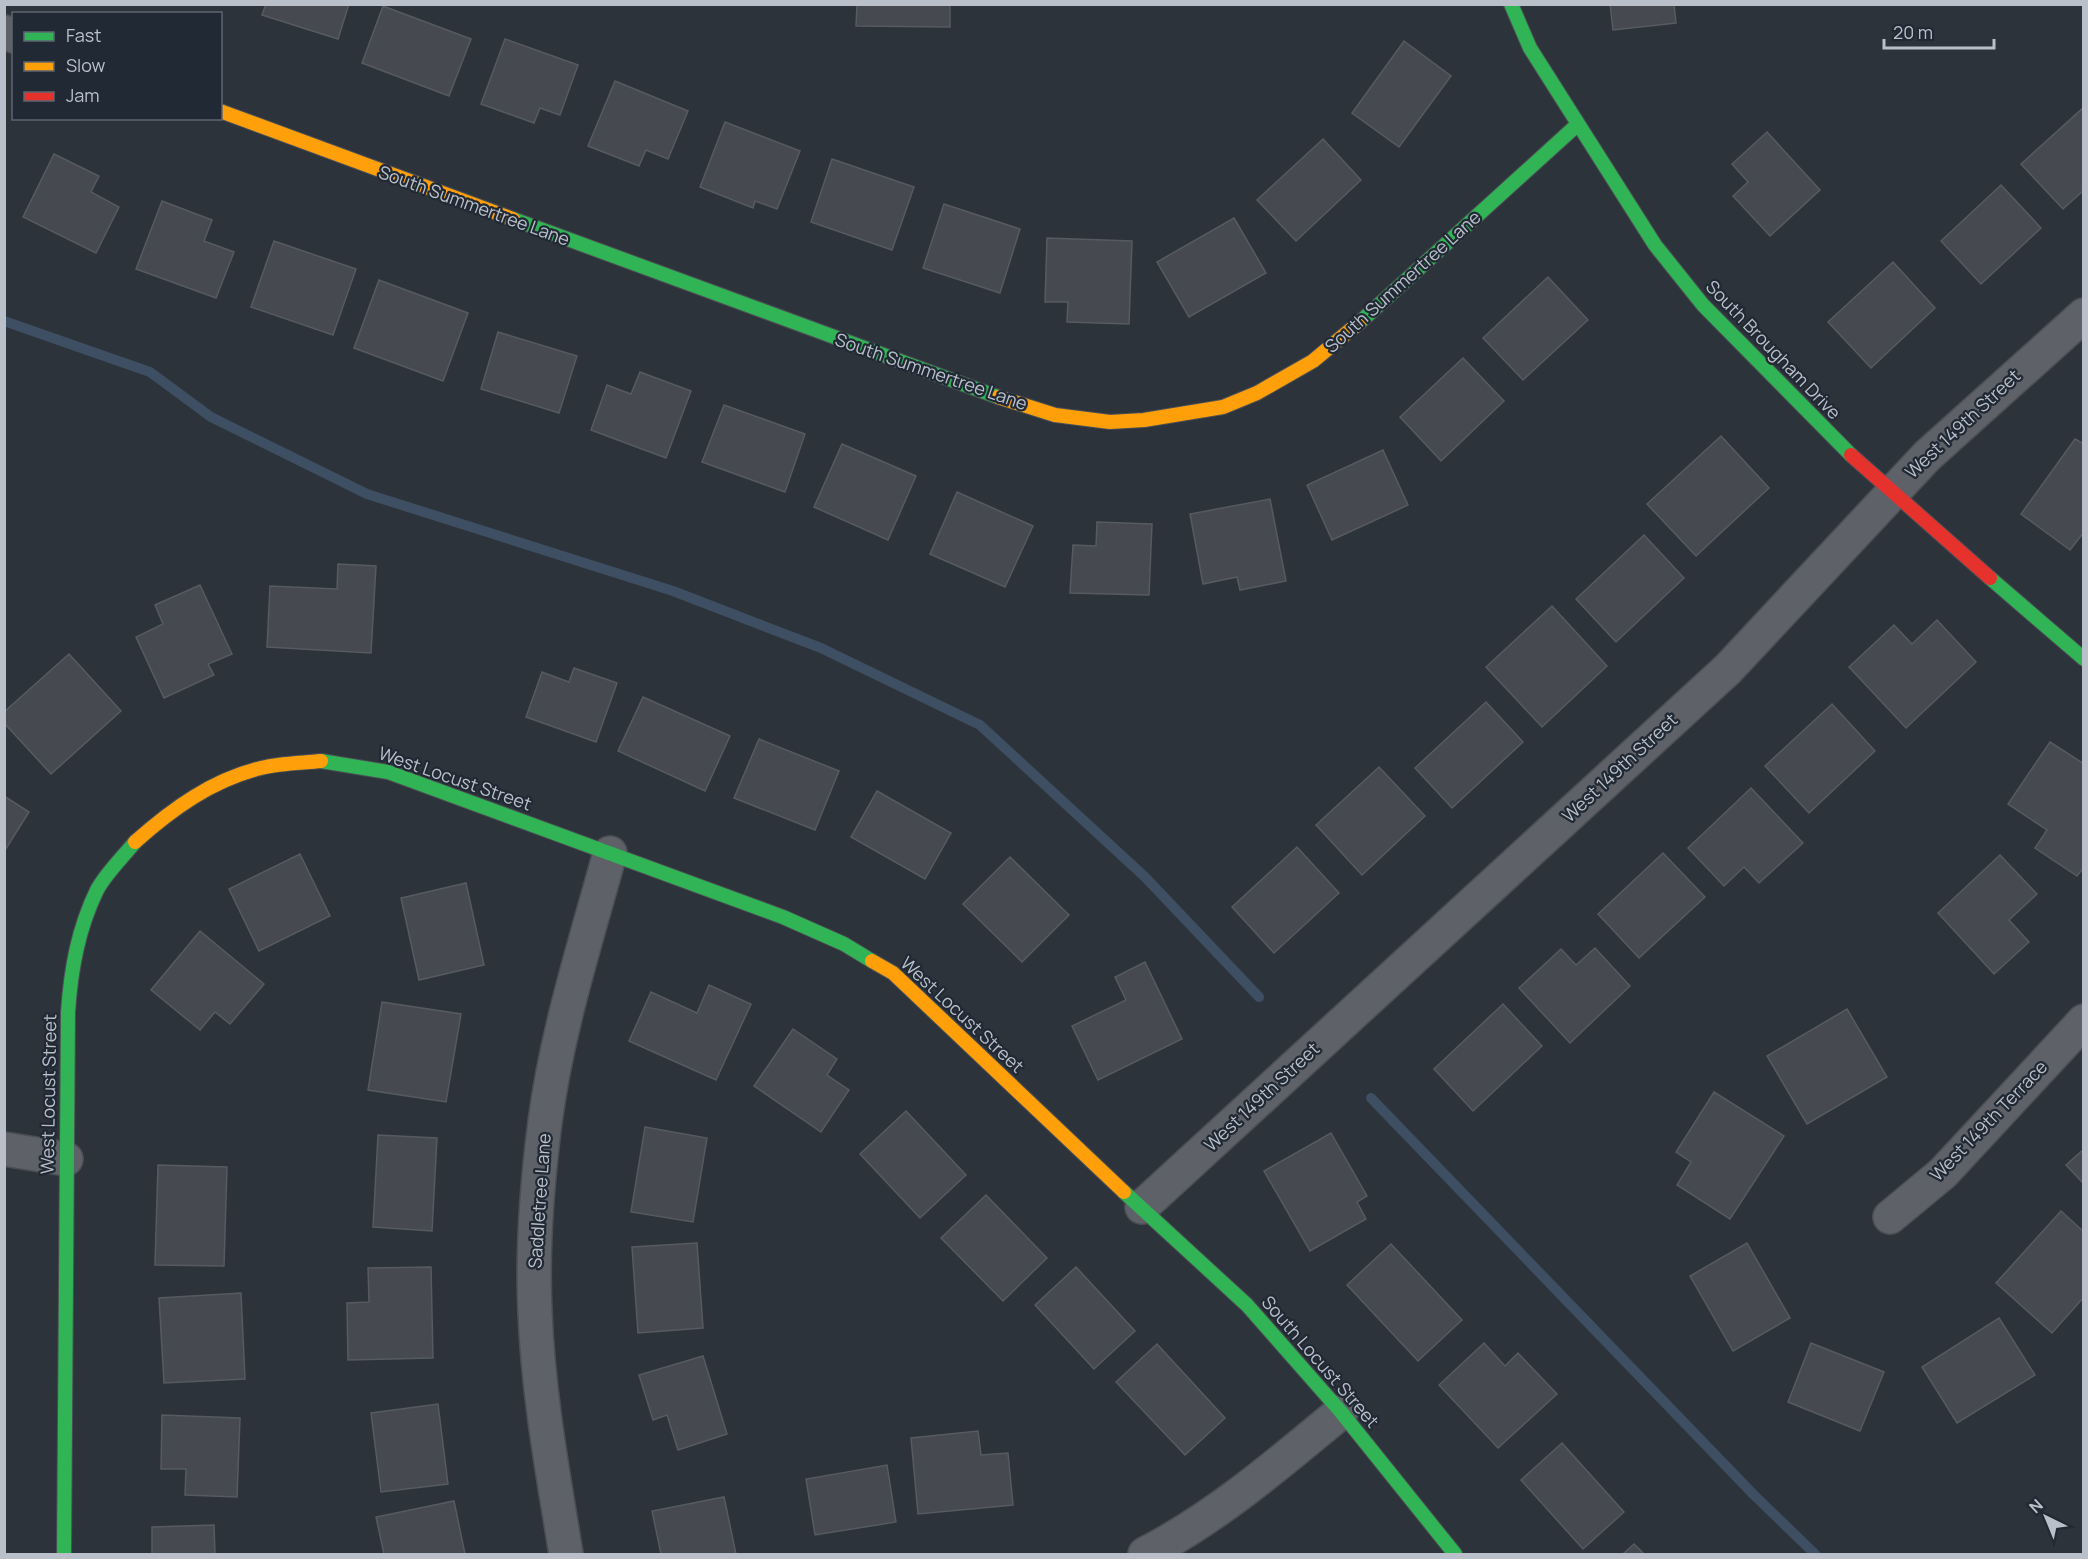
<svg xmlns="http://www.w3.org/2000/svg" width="2088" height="1559" viewBox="0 0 2088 1559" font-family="Manrope,sans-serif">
	<rect width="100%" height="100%" fill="#2d333a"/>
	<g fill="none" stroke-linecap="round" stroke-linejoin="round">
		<g stroke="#3e4e63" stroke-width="10">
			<path d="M4,321L150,372L211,417L367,494L673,591L821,648L980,725L1145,877L1259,997"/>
			<path d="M1371,1098L1754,1495L1815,1554"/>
		</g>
	</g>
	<g fill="#464a50" stroke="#565a61" stroke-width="1.5">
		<path d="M266,4H349L338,39L262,15Z"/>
		<path d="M857,4H950V27L856,26Z"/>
		<path d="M1610,4H1674L1676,23L1613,30Z"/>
		<path d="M383,6L471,39L449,96L362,63Z"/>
		<path d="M505,39L578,65L560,115L540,108L534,123L481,104Z"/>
		<path d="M1404,41L1451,76L1399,147L1352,113Z"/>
		<path d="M615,81L688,111L668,159L646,150L639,166L588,146Z"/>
		<path d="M2084,107V190L2063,209L2021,164Z"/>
		<path d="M725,122L800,151L777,209L755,201L753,208L700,187Z"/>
		<path d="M1767,132L1820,190L1770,236L1733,196L1748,182L1732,164Z"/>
		<path d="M1323,139L1361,180L1296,241L1257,200Z"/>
		<path d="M54,154L99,176L91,192L119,207L96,253L23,217Z"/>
		<path d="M832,159L914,187L892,250L811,222Z"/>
		<path d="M2001,185L2041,228L1981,284L1941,241Z"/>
		<path d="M162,201L212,220L204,241L234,252L216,298L136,269Z"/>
		<path d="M944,204L1020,229L1000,293L923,268Z"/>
		<path d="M1234,218L1266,273L1189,317L1157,262Z"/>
		<path d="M1047,238L1132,241L1129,324L1067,322L1068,302H1045Z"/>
		<path d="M274,241L356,269L333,335L251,307Z"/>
		<path d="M1893,262L1935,308L1871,368L1828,322Z"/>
		<path d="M1548,277L1588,320L1523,380L1483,338Z"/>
		<path d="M379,280L468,313L443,381L354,348Z"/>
		<path d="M498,332L577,356L559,413L481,389Z"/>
		<path d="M1463,358L1504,401L1441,461L1400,417Z"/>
		<path d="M640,372L691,391L666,458L591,430L607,385L631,394Z"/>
		<path d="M724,405L805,434L785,492L702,462Z"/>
		<path d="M1721,436L1769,488L1696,556L1647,504Z"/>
		<path d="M2075,439L2084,444V532L2070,550L2021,514Z"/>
		<path d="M842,444L916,476L888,540L814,507Z"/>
		<path d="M1383,450L1408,505L1332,540L1307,485Z"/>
		<path d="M957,492L1033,526L1005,587L930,554Z"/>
		<path d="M1270,499L1286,581L1240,590L1237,577L1203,584L1190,514Z"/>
		<path d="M1097,522L1152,524L1149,595L1070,593L1073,545L1096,546Z"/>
		<path d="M1644,535L1684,578L1616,642L1576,599Z"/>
		<path d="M338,564L376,566L371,653L267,647L270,586L337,589Z"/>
		<path d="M200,585L232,654L208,664L214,675L164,698L136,637L163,624L155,605Z"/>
		<path d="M1552,606L1607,666L1542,727L1486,667Z"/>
		<path d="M1937,620L1976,662L1906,728L1849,667L1894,625L1912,644Z"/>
		<path d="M69,654L121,711L51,774L4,723V712Z"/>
		<path d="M574,668L617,683L596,742L526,717L542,672L569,682Z"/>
		<path d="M643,697L730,736L705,791L618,751Z"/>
		<path d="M1486,702L1523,742L1452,808L1415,768Z"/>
		<path d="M1832,704L1875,751L1809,813L1765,766Z"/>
		<path d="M759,739L839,771L815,830L734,798Z"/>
		<path d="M2050,742L2084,764V867L2077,876L2035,848L2047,830L2008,804Z"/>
		<path d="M1379,767L1425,816L1362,875L1316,825Z"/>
		<path d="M1751,788L1803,843L1759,883L1744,867L1724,886L1688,848Z"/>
		<path d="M877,791L951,833L925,879L851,837Z"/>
		<path d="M4,796L29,812L4,852Z"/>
		<path d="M1297,847L1339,893L1274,953L1232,907Z"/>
		<path d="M1663,853L1705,897L1639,958L1598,914Z"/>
		<path d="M300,854L330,916L259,951L229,889Z"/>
		<path d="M2000,855L2037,894L2009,920L2029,942L1994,974L1938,913Z"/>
		<path d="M1010,857L1069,915L1022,962L963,904Z"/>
		<path d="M466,883L484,965L419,980L401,898Z"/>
		<path d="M200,931L264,984L230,1024L215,1012L200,1030L151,990Z"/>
		<path d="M1595,948L1630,986L1570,1043L1519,988L1561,949L1576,965Z"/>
		<path d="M1145,962L1182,1039L1098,1080L1072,1026L1126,1000L1115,977Z"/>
		<path d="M709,985L751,1004L716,1080L629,1041L651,992L697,1013Z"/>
		<path d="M382,1002L461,1014L446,1102L368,1090Z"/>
		<path d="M1503,1004L1542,1046L1473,1111L1434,1069Z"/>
		<path d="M1847,1009L1887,1077L1807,1124L1767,1056Z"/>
		<path d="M793,1029L837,1059L827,1075L849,1090L821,1132L754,1086Z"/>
		<path d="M1714,1092L1784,1136L1730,1219L1677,1185L1691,1162L1676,1152Z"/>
		<path d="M906,1111L966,1175L920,1218L860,1154Z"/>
		<path d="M645,1127L707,1138L693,1222L631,1212Z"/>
		<path d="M1331,1133L1367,1196L1357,1202L1366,1219L1310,1251L1264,1171Z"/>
		<path d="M378,1135L437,1138L432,1231L373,1227Z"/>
		<path d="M2084,1149V1184L2066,1165Z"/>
		<path d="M158,1165L227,1167L224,1266L155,1265Z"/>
		<path d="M986,1195L1047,1258L1003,1301L941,1238Z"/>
		<path d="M2061,1211L2084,1232V1297L2052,1333L1996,1283Z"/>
		<path d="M697,1243L703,1328L638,1333L632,1247Z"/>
		<path d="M1747,1243L1790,1318L1733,1351L1690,1276Z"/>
		<path d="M1391,1244L1462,1320L1418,1361L1347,1285Z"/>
		<path d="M431,1267L433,1358L348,1360L347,1303L369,1302L368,1268Z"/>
		<path d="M1076,1267L1135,1331L1094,1369L1035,1305Z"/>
		<path d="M241,1293L245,1379L164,1383L159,1298Z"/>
		<path d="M1999,1318L2035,1375L1957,1423L1922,1367Z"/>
		<path d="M1484,1343L1505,1366L1518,1353L1557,1394L1498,1448L1439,1385Z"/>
		<path d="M1811,1343L1884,1372L1860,1431L1788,1402Z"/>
		<path d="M1157,1344L1225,1418L1185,1455L1116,1382Z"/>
		<path d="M703,1356L727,1434L678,1450L667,1415L653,1420L639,1375Z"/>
		<path d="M438,1404L448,1484L381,1492L371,1413Z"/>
		<path d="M162,1415L240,1418L237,1497L185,1495L186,1469H161Z"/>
		<path d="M978,1431L981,1455L1008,1453L1013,1505L918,1514L911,1438Z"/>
		<path d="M1562,1443L1624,1512L1583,1549L1521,1480Z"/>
		<path d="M887,1465L896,1522L815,1535L806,1479Z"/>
		<path d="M724,1497L736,1554H661L652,1511Z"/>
		<path d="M454,1501L465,1554H384L376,1517Z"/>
		<path d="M214,1525L215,1554H152V1527Z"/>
		<path d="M1634,1544L1644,1554H1623Z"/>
	</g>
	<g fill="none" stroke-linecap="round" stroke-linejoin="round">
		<defs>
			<g id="street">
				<path d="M4,32L14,36"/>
				<path d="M4,1149L66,1159"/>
				<path d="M1142,1207L1728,669L1927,456L2084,315"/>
				<path d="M1890,1217L1943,1173L2084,1021"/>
				<path d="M566,1554C553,1474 538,1393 535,1312C532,1249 537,1184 545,1122C557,1030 586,941 610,853"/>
				<path d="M1145,1554C1217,1517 1278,1464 1341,1412"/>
			</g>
			<g id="fast">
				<path d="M1511,4L1530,48L1655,245L1703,305L1851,455"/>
				<path d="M513,219L998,397"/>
				<path d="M1360,322L1577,125"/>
				<path d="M1990,578L2084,659"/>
				<path d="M321,761L388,772L783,917L844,944L872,961"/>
				<path d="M1124,1192L1247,1305L1341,1412L1455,1554"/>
				<path d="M64,1554L68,1012C71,969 78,929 97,890C106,873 123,857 135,842"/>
			</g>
			<g id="slow">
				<path d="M220,111L513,219"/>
				<path d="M998,397L1055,415L1110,422L1144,420L1223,407L1257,393L1313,361L1360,322"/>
				<path d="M135,842C172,809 212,780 261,768C280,763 301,763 321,761"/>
				<path d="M872,961L893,973L1124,1192"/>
			</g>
			<path id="jam" d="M1851,455L1990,578"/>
		</defs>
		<use href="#street" stroke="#4b4f55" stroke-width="36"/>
		<use href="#fast" stroke="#4b4f55" stroke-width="16"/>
		<use href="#slow" stroke="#4b4f55" stroke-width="16"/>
		<use href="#jam" stroke="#4b4f55" stroke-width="16"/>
		<use href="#street" stroke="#5e6268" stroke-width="33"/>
		<use href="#fast" stroke="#30b455" stroke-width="14"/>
		<use href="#slow" stroke="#ff9f0a" stroke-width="14"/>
		<use href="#jam" stroke="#e5322d" stroke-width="14"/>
	</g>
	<g text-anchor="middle" stroke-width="4.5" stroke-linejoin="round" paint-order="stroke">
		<g font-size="18" fill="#b9c0ca" stroke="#212934">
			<text transform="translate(474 206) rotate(20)" y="6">South Summertree Lane</text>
			<text transform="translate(1403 282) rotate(-42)" y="6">South Summertree Lane</text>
			<text transform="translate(1773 350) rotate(46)" y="6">South Brougham Drive</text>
			<text transform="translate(931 372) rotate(19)" y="6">South Summertree Lane</text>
			<text transform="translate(1963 424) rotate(-43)" y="6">West 149th Street</text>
			<text transform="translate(1620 768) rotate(-43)" y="6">West 149th Street</text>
			<text transform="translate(455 779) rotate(19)" y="6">West Locust Street</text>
			<text transform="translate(962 1015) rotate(43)" y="6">West Locust Street</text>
			<text transform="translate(49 1094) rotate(-89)" y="6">West Locust Street</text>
			<text transform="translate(1262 1097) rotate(-43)" y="6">West 149th Street</text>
			<text transform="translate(1989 1121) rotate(-46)" y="6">West 149th Terrace</text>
			<text transform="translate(540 1201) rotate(-86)" y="6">Saddletree Lane</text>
			<text transform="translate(1320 1362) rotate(49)" y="6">South Locust Street</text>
		</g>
	</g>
	<rect width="2088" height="1559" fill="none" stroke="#b9c0ca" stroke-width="12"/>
	<rect x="12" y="12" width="210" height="108" fill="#212934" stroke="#5e6570" stroke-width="1.5"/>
	<rect x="24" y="32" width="30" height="9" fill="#30b455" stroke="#5e6570" stroke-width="1.5"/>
	<text x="66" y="42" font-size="18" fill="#b9c0ca">Fast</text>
	<rect x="24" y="62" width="30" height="9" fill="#ff9f0a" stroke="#5e6570" stroke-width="1.5"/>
	<text x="66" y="72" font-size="18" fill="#b9c0ca">Slow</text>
	<rect x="24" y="92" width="30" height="9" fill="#e5322d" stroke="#5e6570" stroke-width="1.5"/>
	<text x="66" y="102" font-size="18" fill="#b9c0ca">Jam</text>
	<g transform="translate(2046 1517) rotate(317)" stroke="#212934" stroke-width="4.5" paint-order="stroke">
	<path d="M0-4.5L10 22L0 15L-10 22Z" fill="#b9c0ca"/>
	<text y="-9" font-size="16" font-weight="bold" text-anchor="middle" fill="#b9c0ca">N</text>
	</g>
	<path d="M1884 39v9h110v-9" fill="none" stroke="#b9c0ca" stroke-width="3"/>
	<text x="1893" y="39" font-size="18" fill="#b9c0ca" stroke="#212934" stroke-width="4.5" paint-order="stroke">20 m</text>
</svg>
